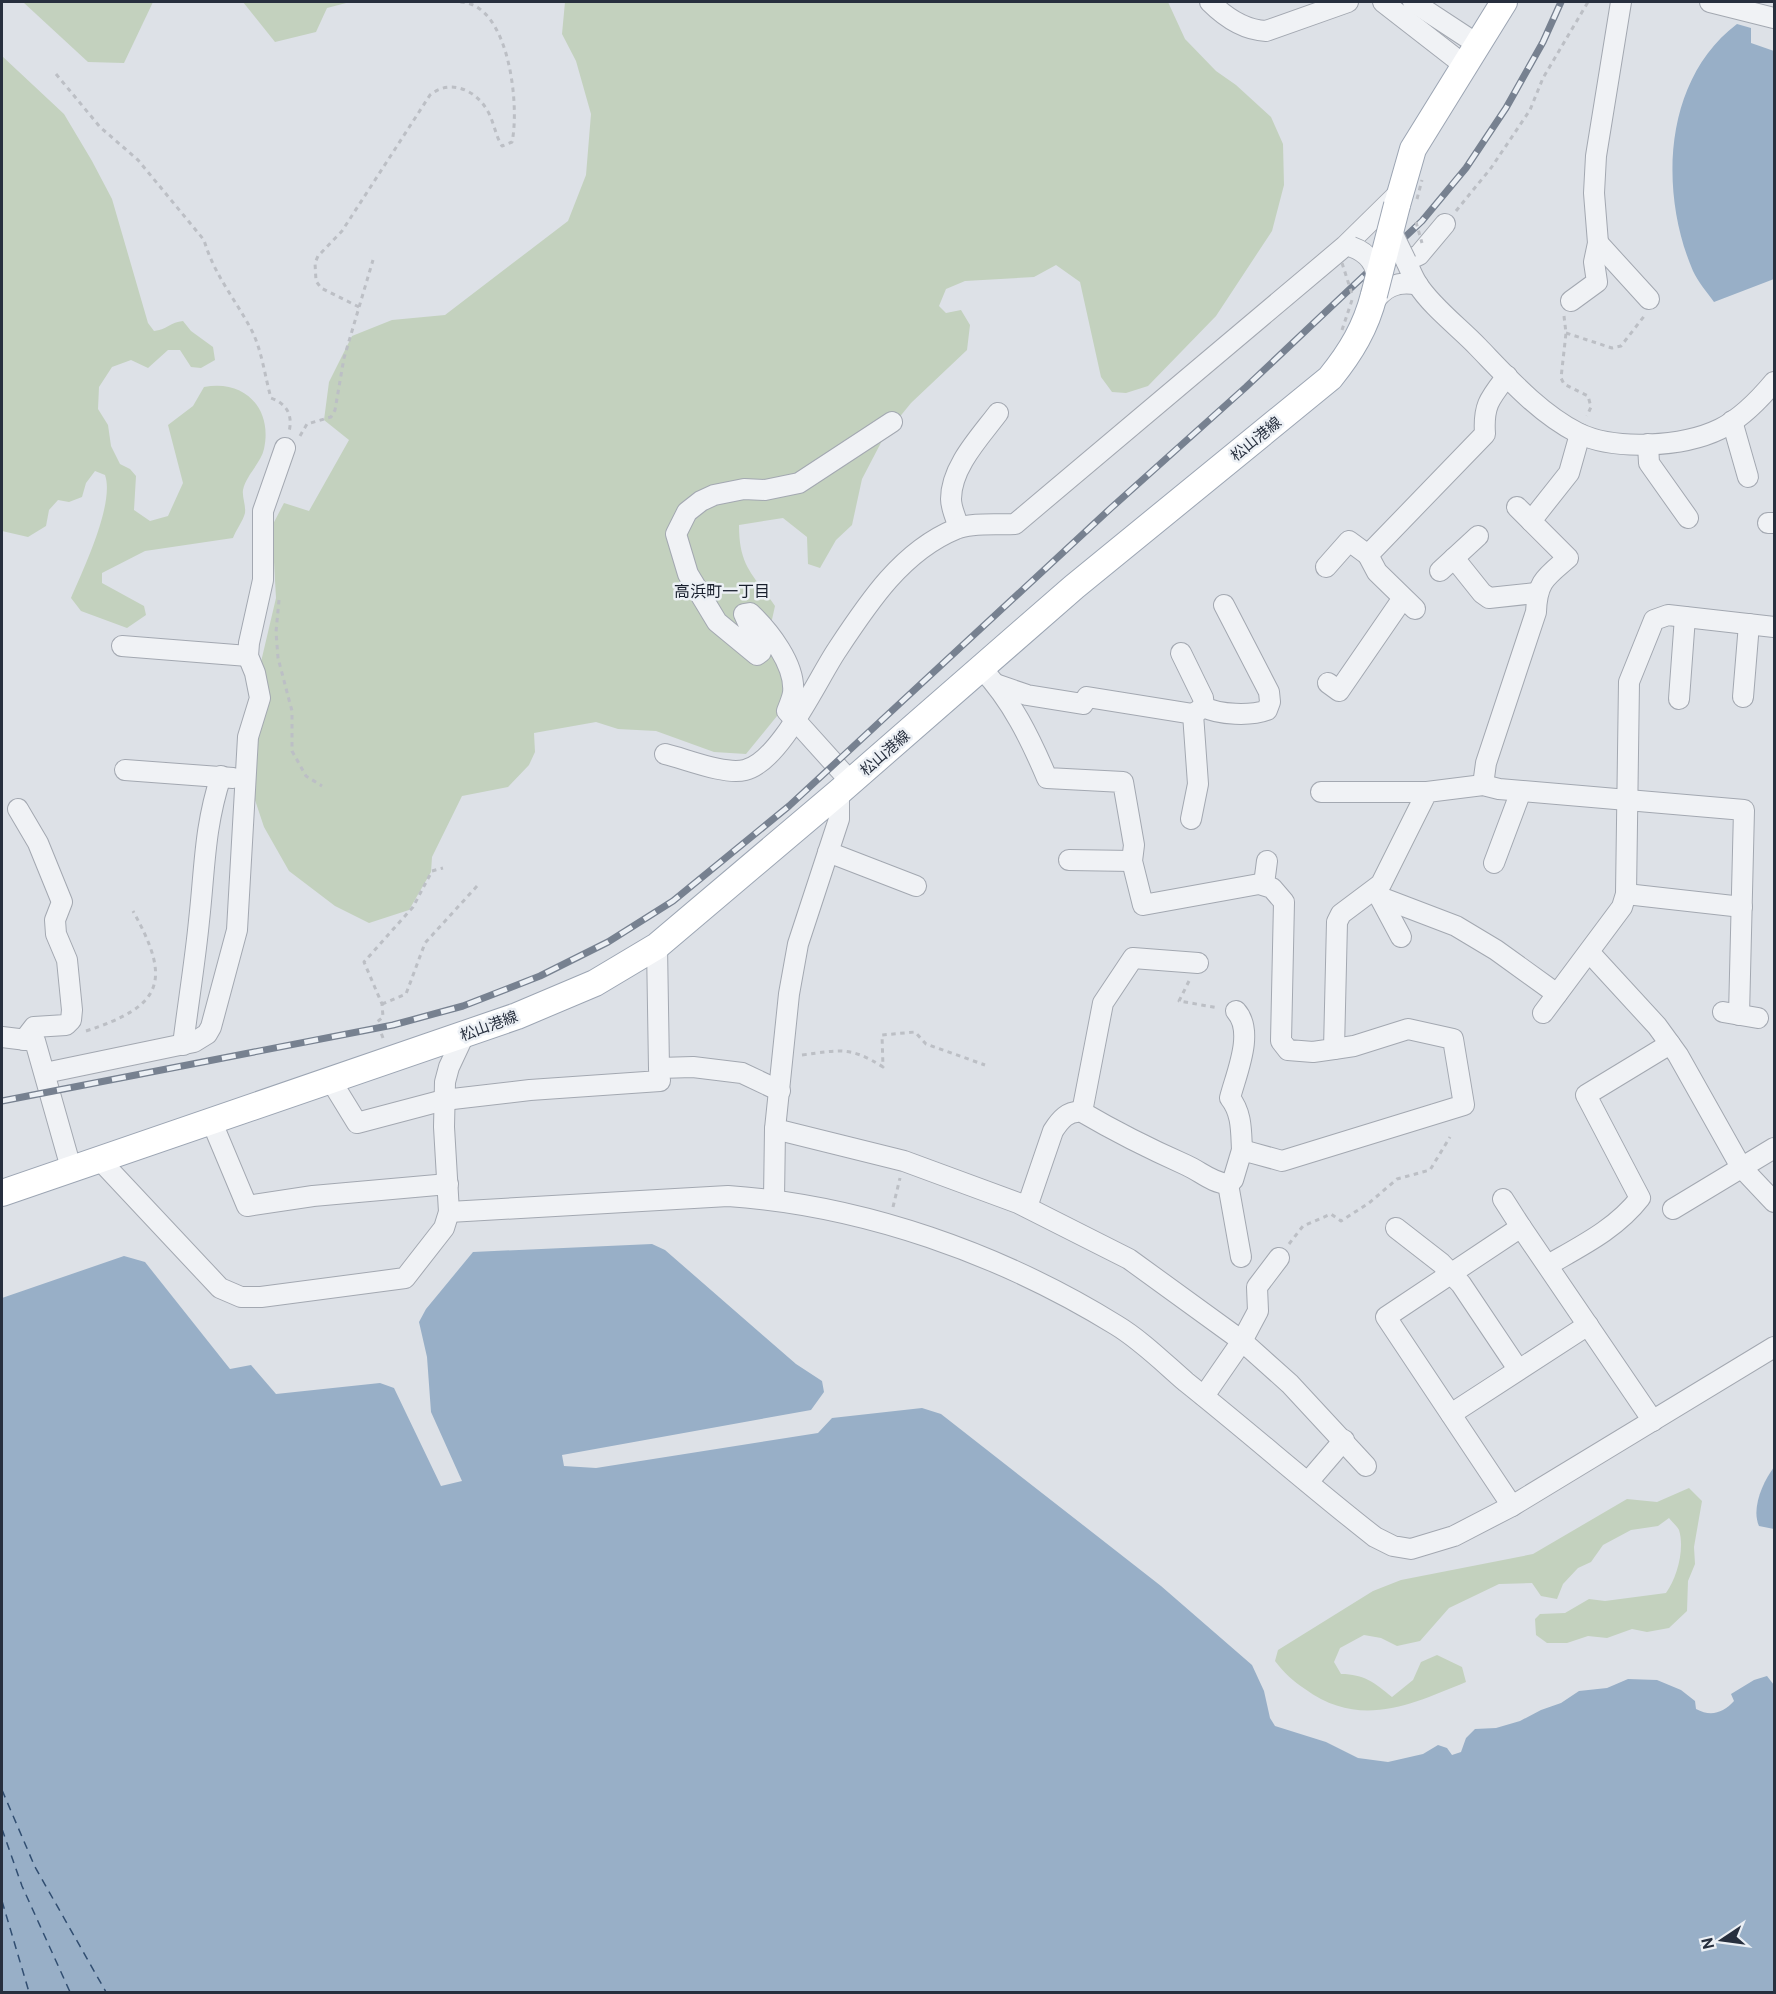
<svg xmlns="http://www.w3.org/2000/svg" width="1776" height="1994" viewBox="0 0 1776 1994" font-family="Overpass,'Noto Sans JP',sans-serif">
	<rect width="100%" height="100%" fill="#dde1e7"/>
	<g fill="#c3d1be">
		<path d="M23,2H153L124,63L88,62Z"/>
		<path d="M243,2H350L327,8L316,32L275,42Z"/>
		<path d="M565,2H1168L1185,39L1216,71L1236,85L1271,117L1283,144L1284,185L1272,231L1216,316L1148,386L1126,393L1112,392L1101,377L1080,282L1056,265L1034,277L965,281L946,289L939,306L946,313L961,310L970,325L967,350L911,403L885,435L862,479L852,525L836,540L820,568L808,564L807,537L783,518L739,525C739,567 753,574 775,606L771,624L787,673L777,716L746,754L714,752L656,731L618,729L596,722L534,733L535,752L529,765L508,787L462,796L432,857L431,872L409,910L369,923L335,906L289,871L264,827L244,767L249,713L276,598L272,526L284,503L309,511L349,440L324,420L329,382L352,336L392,320L445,315L568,221L586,175L591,114L576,61L562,34Z"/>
		<path d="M2,56L64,114L92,161L112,199L148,323L154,331C166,330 171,322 183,321L191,331L213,347L215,360L201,368L191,367L180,350H168L148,368L131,360L112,367L99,387L98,409L108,425L111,446L120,464L130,469L136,476L134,510L150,521L168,516L183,483L168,425L193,406L204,387C243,379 273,407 264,449C261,463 246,475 243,490C242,497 246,505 245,513C243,521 236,530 233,538L145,551L102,573V583L144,606L146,615L127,628L81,611L71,598C83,570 115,503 105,475L95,471L86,483L82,497L69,502L58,500L49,510L46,526L28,537L2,531Z"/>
		<path d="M1689,1488L1702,1501L1694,1547L1695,1564L1688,1581L1687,1611L1669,1628L1647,1632L1632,1629L1607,1638L1588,1636L1567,1643H1547L1536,1635L1535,1619L1540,1614L1565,1613L1589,1599L1605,1601L1666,1593C1677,1578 1685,1549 1679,1530C1677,1526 1672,1522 1669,1518L1658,1526L1631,1530L1603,1545L1591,1562L1578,1568L1563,1584L1557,1599L1541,1596L1532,1583L1499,1584L1449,1608L1420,1641L1397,1646L1381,1638L1364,1635L1340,1648L1334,1662L1341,1674C1364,1674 1375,1683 1392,1697L1413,1680L1421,1662L1437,1655L1462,1667L1466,1682C1410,1705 1360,1729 1305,1689C1293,1681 1284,1673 1275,1661L1278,1650L1373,1591L1401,1580L1533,1554L1627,1499L1657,1502Z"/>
	</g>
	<g fill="#98afc7">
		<path d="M1737,24L1751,28V43L1774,51V279L1714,302C1707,292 1698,282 1693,271C1659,192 1663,80 1737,24Z"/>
		<path d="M652,1244L665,1250L796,1364L822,1381L824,1392L811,1410L562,1455L564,1466L596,1468L818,1433L832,1418L922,1408L941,1414L1161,1586L1252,1665L1264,1691L1270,1718L1275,1726L1326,1742L1358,1758L1388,1762L1423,1754L1438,1745L1447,1748L1452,1755L1461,1752L1466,1738L1475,1729L1496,1728L1520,1721L1541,1710L1561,1703L1579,1691L1607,1688L1628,1679L1657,1680L1681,1690L1695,1701L1696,1709C1711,1717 1723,1713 1734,1701L1731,1694L1754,1680L1767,1676L1774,1685V1992H2V1298L124,1256L145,1262L230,1369L251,1365L276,1394L380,1383L394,1388L441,1486L462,1481L431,1412L427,1357L419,1322L426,1309L473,1252Z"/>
		<path d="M1774,1467V1529L1759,1526C1751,1508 1763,1482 1774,1467Z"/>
	</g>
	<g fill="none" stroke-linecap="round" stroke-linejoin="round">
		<g stroke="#314e71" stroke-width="1.5" stroke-dasharray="8 6" stroke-linecap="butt">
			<path d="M2,1790L35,1867L106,1992"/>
			<path d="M2,1829L22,1886L70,1992"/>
			<path d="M2,1901L29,1992"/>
		</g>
		<defs>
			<g id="minor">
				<path d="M1210,2C1225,17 1245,30 1266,31L1348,2"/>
				<path d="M1383,2L1464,65"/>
				<path d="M1413,2L1477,44"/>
				<path d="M1710,2L1774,18"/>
				<path d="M1445,224L1419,255L1406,261C1410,269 1413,278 1418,285C1432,307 1460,328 1478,347C1508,378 1539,413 1578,433C1615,451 1683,447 1720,429C1742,418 1759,400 1774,382"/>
				<path d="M1598,243L1649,299"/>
				<path d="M1571,301L1597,282L1594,262L1598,243L1594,193L1596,156L1621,2"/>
				<path d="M1372,306C1381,288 1398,280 1418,285"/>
				<path d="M1732,421L1748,477"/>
				<path d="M1648,444L1649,463L1688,518"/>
				<path d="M1517,507L1531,521"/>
				<path d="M1768,523H1774"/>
				<path d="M959,527C956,519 951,508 951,499C951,467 980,437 998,413"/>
				<path d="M1454,558L1482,593L1489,598L1536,593"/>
				<path d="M1326,567L1349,541L1368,555"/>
				<path d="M1440,571L1478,536"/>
				<path d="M1415,609L1377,572L1368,555L1485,434C1483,405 1490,398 1507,376"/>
				<path d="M122,646L248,656"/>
				<path d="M1181,653L1203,698L1204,707"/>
				<path d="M982,669C1012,701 1030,738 1047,778L1123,782L1134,845L1132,861L1143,905L1259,884L1272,888L1284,902L1281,1041L1288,1050L1313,1052L1334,1049L1337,922L1341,914L1381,884L1427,792L1483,785L1499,789L1744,810L1739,1015"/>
				<path d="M1328,683L1339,691L1403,598"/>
				<path d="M998,685L1027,695L1083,704L1087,697L1193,714L1198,784L1191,819"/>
				<path d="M1743,697L1749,624"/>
				<path d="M1679,699L1685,617"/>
				<path d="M1193,714L1204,707C1219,715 1251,716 1267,710L1270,702L1269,692L1224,605"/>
				<path d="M665,754C686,759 724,775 745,770C780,762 817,680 837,650C868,603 902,551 956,529C972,522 997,525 1015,524L1345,246L1401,191"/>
				<path d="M125,770L233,778"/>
				<path d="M851,782L787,711C789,706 792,699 793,693C796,665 769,631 750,613L744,614L761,652L757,655L717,622L688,574L676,534L687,512L701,501L714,495L744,489L765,490L799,483L892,422"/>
				<path d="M1483,785L1486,763L1536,612C1537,581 1546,577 1568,558L1531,521L1569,473L1580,434"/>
				<path d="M1321,792H1427"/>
				<path d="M18,809L38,843L62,902L55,920L56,934L67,960L72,1010L71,1020L66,1025L34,1027L24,1040"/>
				<path d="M828,852L916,886"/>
				<path d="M1069,860L1132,861"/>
				<path d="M1494,863L1521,791"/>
				<path d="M1264,884L1267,861"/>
				<path d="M1378,894L1401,937"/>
				<path d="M1626,894L1742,907"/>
				<path d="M1380,897L1456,926L1496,950L1557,994"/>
				<path d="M657,946L659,1068"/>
				<path d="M1589,952L1657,1026L1678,1055L1741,1167L1774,1202"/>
				<path d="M1236,1011C1255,1032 1236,1074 1230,1098C1242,1113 1241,1131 1242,1150"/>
				<path d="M1723,1012L1758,1018"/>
				<path d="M1543,1013L1622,907L1626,894L1629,682L1654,620L1668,615L1774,627"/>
				<path d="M2,1037L35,1041L71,1168"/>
				<path d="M183,1045C188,1004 195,962 199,921C205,868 204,828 221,776"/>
				<path d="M45,1073L194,1042L207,1034L211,1027L237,930L248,737L260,698L255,673L248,656L249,643L263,580V511L285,448"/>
				<path d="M330,1079L357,1123L444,1100L530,1090L660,1081L659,1068L693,1067L742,1073L780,1091"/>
				<path d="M1082,1112L1103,1003L1133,958L1198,963"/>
				<path d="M211,1120L247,1206L313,1196L448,1184"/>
				<path d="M775,1129L904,1161L1018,1203L1129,1259L1242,1341L1290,1384L1366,1466"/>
				<path d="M99,1159L220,1288L241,1297H261L405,1278L444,1228L449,1212L444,1127L445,1082L449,1067L464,1035"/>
				<path d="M1228,1184L1241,1257"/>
				<path d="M774,1199L775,1129L789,994L798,944L839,819V792"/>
				<path d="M1503,1199L1521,1227"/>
				<path d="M1027,1207L1053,1131C1060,1120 1068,1110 1082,1112C1116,1132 1150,1149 1186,1165C1200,1171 1212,1183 1228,1184L1233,1180L1242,1150L1282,1161L1464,1105L1453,1039L1408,1029L1354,1046L1334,1049"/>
				<path d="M1673,1209L1774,1148"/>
				<path d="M449,1212L728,1196C863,1205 1001,1254 1116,1325C1141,1340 1164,1363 1186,1382C1250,1433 1311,1487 1375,1537L1393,1546L1411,1549L1454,1536L1512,1506L1774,1347"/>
				<path d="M1396,1228L1441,1263L1461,1284L1518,1369"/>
				<path d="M1548,1265C1581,1246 1616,1229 1640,1198L1586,1095L1670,1044"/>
				<path d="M1204,1396L1242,1341L1258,1311L1257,1287L1279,1258"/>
				<path d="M1451,1414L1588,1325"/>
				<path d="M1308,1482L1344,1440"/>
				<path d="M1512,1506L1386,1317L1521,1227L1653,1421"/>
			</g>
			<g id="major">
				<path d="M1397,205L1413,149L1504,2"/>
				<path d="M2,1193L517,1016L595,983L657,946L839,792L1074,587L1330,378C1351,352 1366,327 1374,295"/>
			</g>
		</defs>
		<use href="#minor" stroke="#a3a8b1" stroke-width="22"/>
		<use href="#major" stroke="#9ca5b3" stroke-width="28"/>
		<g stroke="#bcbfc5" stroke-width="3" stroke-dasharray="4.5 4.5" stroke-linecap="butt">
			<path d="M56,74L100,127L138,160L204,240C214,275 236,300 252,331C262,351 265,377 271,398C287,404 293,415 289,432"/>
			<path d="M1456,211L1491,168L1530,110L1543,78L1588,2"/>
			<path d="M359,307L321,288L316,281L315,263L318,256L342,231L430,95C449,79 475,89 487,110C494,121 495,135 502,146L512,142C520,105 509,2 459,2"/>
			<path d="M1564,316L1566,333L1561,378L1564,384L1588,396L1591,407L1587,416"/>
			<path d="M1566,333L1612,348L1621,346L1645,315"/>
			<path d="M300,436L307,424L331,417L335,410L344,358L373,260"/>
			<path d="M279,600L276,632L278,658L292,711V751L306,776L322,786"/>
			<path d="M1189,981L1179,1001L1219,1008"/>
			<path d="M382,1004L406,994L425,943L478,885"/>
			<path d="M86,1031C163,1006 172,981 133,911"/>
			<path d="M383,1038L377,1022L383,1017L382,1004L364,962L413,907L432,871L443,868"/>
			<path d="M802,1055C840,1050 850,1046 883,1067L882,1035L915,1032L926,1044L985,1065"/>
			<path d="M893,1207L900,1178"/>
			<path d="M1289,1244L1303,1226L1331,1214L1341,1221L1369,1203L1397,1179L1430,1170L1450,1137"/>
		</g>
		<use href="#minor" stroke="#f0f2f5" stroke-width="20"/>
		<use href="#major" stroke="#fff" stroke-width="26"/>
		<defs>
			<path id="rail" d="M2,1101L393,1025L463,1006L540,976L608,942L673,901L789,806L1111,508L1246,387L1422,221L1466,168L1506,108L1543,42L1561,2"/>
		</defs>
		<use href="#rail" stroke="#778190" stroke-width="7"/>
		<use href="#rail" stroke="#ecf0f5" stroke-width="4.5" stroke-dasharray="14" stroke-linecap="butt"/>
		<defs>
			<g id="minor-bridge">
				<path d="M1391,230L1406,261"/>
				<path d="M1352,247C1369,253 1378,266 1377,284"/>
			</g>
			<path id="major-bridge" d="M1374,295L1397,205"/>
		</defs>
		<use href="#minor-bridge" stroke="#a3a8b1" stroke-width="22" stroke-linecap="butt"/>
		<use href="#major-bridge" stroke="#9ca5b3" stroke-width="28" stroke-linecap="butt"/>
		<g stroke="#bcbfc5" stroke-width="3" stroke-dasharray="4.5 4.5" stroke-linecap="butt">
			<path d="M1417,199L1422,180"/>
			<path d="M1416,222L1422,243"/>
			<path d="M1342,263L1352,294"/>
			<path d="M1342,330L1352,300"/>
		</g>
		<use href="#minor-bridge" stroke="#f0f2f5" stroke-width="20"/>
		<use href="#major-bridge" stroke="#fff" stroke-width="26"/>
	</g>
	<g text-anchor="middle" stroke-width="5" stroke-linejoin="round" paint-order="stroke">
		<g font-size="15" fill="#272f3e" stroke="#ecf0f5">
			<text transform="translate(1256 439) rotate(-39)" y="5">松山港線</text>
			<text transform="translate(885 753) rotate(-41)" y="5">松山港線</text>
			<text transform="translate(489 1026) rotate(-20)" y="5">松山港線</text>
		</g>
		<g font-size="16" fill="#19202e" stroke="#ecf0f5">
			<text x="722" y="597">高浜町一丁目</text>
		</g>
	</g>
	<rect width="1776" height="1994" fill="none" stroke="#272f3e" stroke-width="6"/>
	<g transform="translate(1722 1940) rotate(257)" stroke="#ecf0f5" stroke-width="4.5" paint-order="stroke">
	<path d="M0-4.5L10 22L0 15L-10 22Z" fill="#272f3e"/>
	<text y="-9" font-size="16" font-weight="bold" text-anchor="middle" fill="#272f3e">N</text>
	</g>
</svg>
